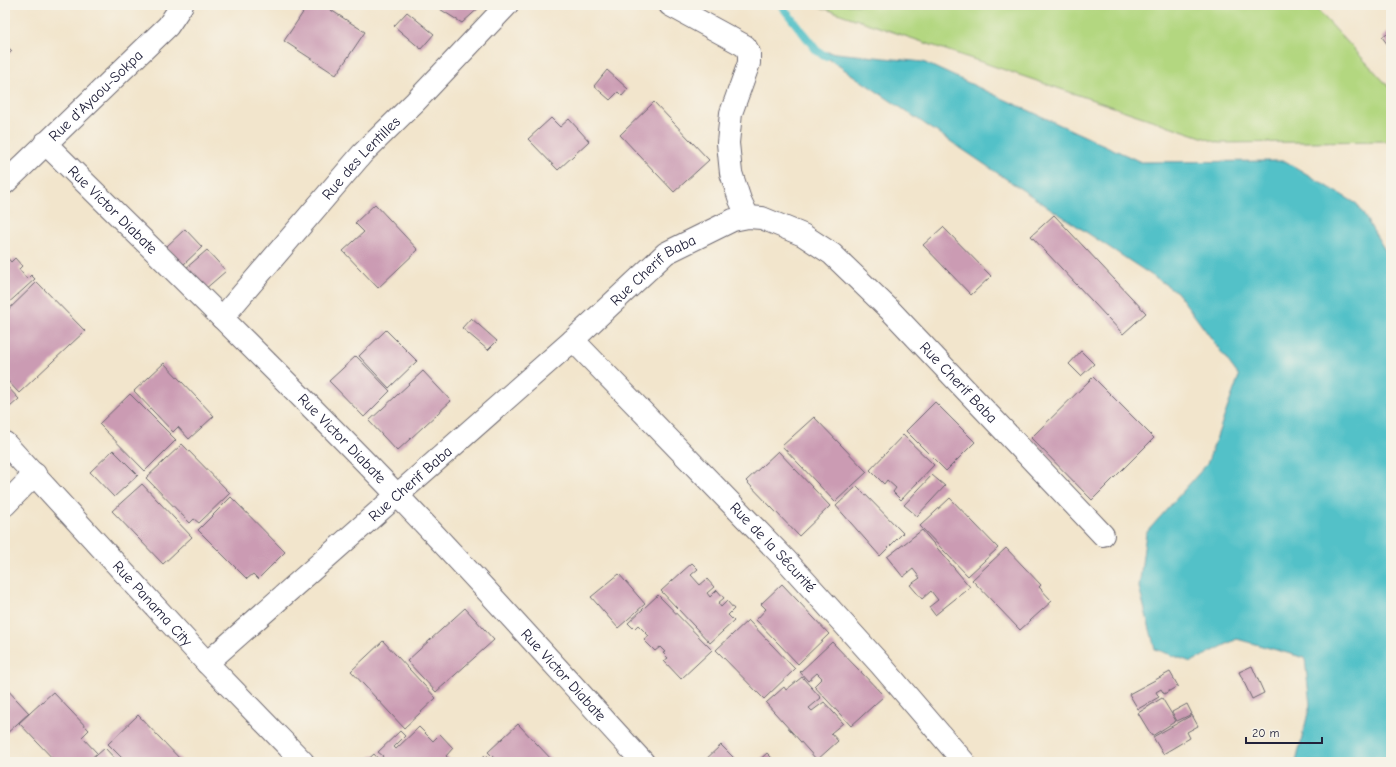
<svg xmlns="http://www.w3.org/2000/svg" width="1396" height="767" viewBox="0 0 1396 767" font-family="'Comic Neue',sans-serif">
	<rect width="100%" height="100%" fill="#f7f3e8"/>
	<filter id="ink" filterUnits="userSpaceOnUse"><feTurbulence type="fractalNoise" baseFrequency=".025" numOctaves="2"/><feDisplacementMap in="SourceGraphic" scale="8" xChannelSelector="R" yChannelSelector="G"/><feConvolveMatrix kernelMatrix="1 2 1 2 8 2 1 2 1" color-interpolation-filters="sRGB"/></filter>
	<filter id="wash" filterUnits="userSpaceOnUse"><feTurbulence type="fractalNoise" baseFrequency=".012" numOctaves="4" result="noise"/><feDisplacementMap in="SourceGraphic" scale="16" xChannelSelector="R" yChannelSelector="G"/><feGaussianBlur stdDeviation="0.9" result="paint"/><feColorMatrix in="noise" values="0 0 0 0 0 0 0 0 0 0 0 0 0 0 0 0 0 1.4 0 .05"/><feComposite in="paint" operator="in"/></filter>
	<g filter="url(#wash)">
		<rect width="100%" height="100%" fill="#f2e5cc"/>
		<path fill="#b3d780" stroke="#6a7c5e" d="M814,5H1313L1391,89V141L1219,143Z"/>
		<path fill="#53c1c8" stroke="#3a7282" d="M817,51L923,62L1141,162L1285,161L1357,204L1391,260V762H1296L1310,705L1305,658L1237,639L1191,662L1155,649L1139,587L1146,533L1207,464L1239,376L1177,292L1030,195Z"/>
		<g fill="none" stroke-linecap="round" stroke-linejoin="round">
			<path stroke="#53c1c8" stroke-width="8" d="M781,5L817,51L826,56"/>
		</g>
		<g id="blocks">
			<g fill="#cb9bb3">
				<path d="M308,5H323L365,32L336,75L284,41Z"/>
				<path d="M436,5H480L481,6L462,23L435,6Z"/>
				<path d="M407,12L434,34L421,49L394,26Z"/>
				<path d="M1391,30V49L1382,37Z"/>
				<path d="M5,44L12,51L5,57Z"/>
				<path d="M607,70L628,89L622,96L618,92L610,100L594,86Z"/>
				<path d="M654,102L709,160L674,192L620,135Z"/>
				<path d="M551,118L560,127L569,119L589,141L558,170L528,139Z"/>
				<path d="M375,204L418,250L378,288L343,251L364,232L355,223Z"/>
				<path d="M1054,215L1146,313L1123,334L1031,236Z"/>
				<path d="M943,227L991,276L971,295L923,245Z"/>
				<path d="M185,229L202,247L183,265L166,247Z"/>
				<path d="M207,250L226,271L204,290L185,269Z"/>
				<path d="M5,255L11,262L15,258L22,266L19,269L27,279L31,275L35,279L5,306Z"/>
				<path d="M37,282L85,331L19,393L5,378V313Z"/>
				<path d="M471,318L497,341L488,350L462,328Z"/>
				<path d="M386,330L417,361L389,388L359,356Z"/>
				<path d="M1081,351L1094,364L1081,376L1069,364Z"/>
				<path d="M356,356L390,391L364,417L329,381Z"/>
				<path d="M164,363L214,416L189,439L178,427L173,432L134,391Z"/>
				<path d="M423,371L451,401L397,451L369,421Z"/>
				<path d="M1093,377L1154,438L1092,500L1031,438Z"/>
				<path d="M5,384L19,399L10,407L5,402Z"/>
				<path d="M130,394L176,440L145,471L99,424Z"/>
				<path d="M935,402L975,442L946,471L906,431Z"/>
				<path d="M814,417L867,472L835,502L782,446Z"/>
				<path d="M903,435L934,465L901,500L893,492L896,488L887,480L884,484L870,470Z"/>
				<path d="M182,444L230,493L199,523L194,519L190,523L146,478Z"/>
				<path d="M113,450L138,475L114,497L90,472Z"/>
				<path d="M778,451L830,506L799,536L746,481Z"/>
				<path d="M932,475L945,486L917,516L904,505Z"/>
				<path d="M142,484L192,537L163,564L112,511Z"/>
				<path d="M857,486L903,533L880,556L836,506Z"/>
				<path d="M231,497L285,552L258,579L253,574L247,579L198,530Z"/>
				<path d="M950,498L998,548L968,576L920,526Z"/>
				<path d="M922,530L970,587L935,615L929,607L938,600L931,591L922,599L910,585L920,578L913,569L903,577L887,557Z"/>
				<path d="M1006,548L1041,585L1039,587L1052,601L1020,630L972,580Z"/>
				<path d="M692,563L698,569L691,575L700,585L707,579L714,587L707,593L710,597L717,590L724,598L718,603L721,607L727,601L734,609L728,615L734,621L710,643L661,591Z"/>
				<path d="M619,574L645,604L618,628L591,597Z"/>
				<path d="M782,584L829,634L798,664L756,620L766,609L761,604Z"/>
				<path d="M658,595L712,650L681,679L664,661L668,658L663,653L665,652L660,647L655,651L644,640L649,636L638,625L634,629L628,623Z"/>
				<path d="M465,608L494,640L436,692L407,661Z"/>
				<path d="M748,620L795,669L764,699L716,650Z"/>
				<path d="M383,641L436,698L404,728L351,671Z"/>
				<path d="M832,642L884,696L851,726L814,686L822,678L817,673L808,681L800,672Z"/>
				<path d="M1252,666L1264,693L1252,699L1239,672Z"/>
				<path d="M1170,672L1178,686L1164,694L1161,689L1156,692L1159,697L1138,709L1129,694Z"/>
				<path d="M802,677L821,698L809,708L812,711L824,702L843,723L831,733L838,741L817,760L766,703L784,687L786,690Z"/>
				<path d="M5,687L29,713L5,735Z"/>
				<path d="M53,692L89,730L82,737L97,753L87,762H56L19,723Z"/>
				<path d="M1162,698L1176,721L1152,736L1138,713Z"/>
				<path d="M1187,704L1192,714L1177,721L1172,712Z"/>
				<path d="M138,715L183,762H126L108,744Z"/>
				<path d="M1192,715L1198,726L1187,732L1190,738L1163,754L1153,737Z"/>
				<path d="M518,724L554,762H498L488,752Z"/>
				<path d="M419,727L433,741L440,734L453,748L446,756L451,761L450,762H384L381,759L383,756L378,752L400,731L405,736L394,747L396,749Z"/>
				<path d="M721,745L738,762H703Z"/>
				<path d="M105,748L118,762H89Z"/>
				<path d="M767,753L776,762H757Z"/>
				<path d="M374,754L381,762H365Z"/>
				<path d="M486,755L492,762H478Z"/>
			</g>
		</g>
	</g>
	<g filter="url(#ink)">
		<use href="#blocks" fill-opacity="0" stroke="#6b666e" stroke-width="1"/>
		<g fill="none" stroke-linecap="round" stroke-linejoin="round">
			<defs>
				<g id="minor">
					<path d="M670,5L745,46L749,53V63L731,113L728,143L731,173L740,200L748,217"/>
					<path id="s1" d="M45,143C163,260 282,375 397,495C481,582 561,673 643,762"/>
					<path id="s2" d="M5,183L168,26L182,5"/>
					<path id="s3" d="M222,318L362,154L415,102L507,5"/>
					<path id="s4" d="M573,340L785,559L880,664L964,762"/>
					<path id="s5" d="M5,443L207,663L303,762"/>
					<path d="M5,505L35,474"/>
					<path id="s6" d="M207,663L573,340L666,253L733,220L748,217L762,218L803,235L832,254L889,309L1103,535"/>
				</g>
			</defs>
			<use href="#minor" stroke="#6b666e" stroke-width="24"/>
			<use href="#minor" stroke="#fff" stroke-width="22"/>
		</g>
	</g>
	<g text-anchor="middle" stroke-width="3" stroke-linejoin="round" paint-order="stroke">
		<g font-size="15" fill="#22223b" stroke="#f7f3e8">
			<text dy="5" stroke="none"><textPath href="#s2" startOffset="126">Rue d'Ayaou-Sokpa</textPath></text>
			<text dy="5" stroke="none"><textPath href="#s3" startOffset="212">Rue des Lentilles</textPath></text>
			<text dy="5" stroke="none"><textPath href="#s1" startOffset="95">Rue Victor Diabate</textPath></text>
			<text dy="5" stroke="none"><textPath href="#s6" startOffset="595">Rue Cherif Baba</textPath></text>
			<text dy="5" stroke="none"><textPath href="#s6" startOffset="979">Rue Cherif Baba</textPath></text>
			<text dy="5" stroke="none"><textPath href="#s1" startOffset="419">Rue Victor Diabate</textPath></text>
			<text dy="5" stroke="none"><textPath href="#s6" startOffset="271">Rue Cherif Baba</textPath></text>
			<text dy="5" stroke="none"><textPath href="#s4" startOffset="288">Rue de la Sécurité</textPath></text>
			<text dy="5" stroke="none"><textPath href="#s5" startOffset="218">Rue Panama City</textPath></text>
			<text dy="5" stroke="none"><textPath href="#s1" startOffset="743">Rue Victor Diabate</textPath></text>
		</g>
	</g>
	<rect width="1396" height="767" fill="none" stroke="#f7f3e8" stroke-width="20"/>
	<path d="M1246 737v6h76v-6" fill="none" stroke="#22223b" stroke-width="2"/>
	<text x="1252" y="737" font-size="12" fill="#22223b" stroke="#f7f3e8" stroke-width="3" paint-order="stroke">20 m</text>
</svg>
